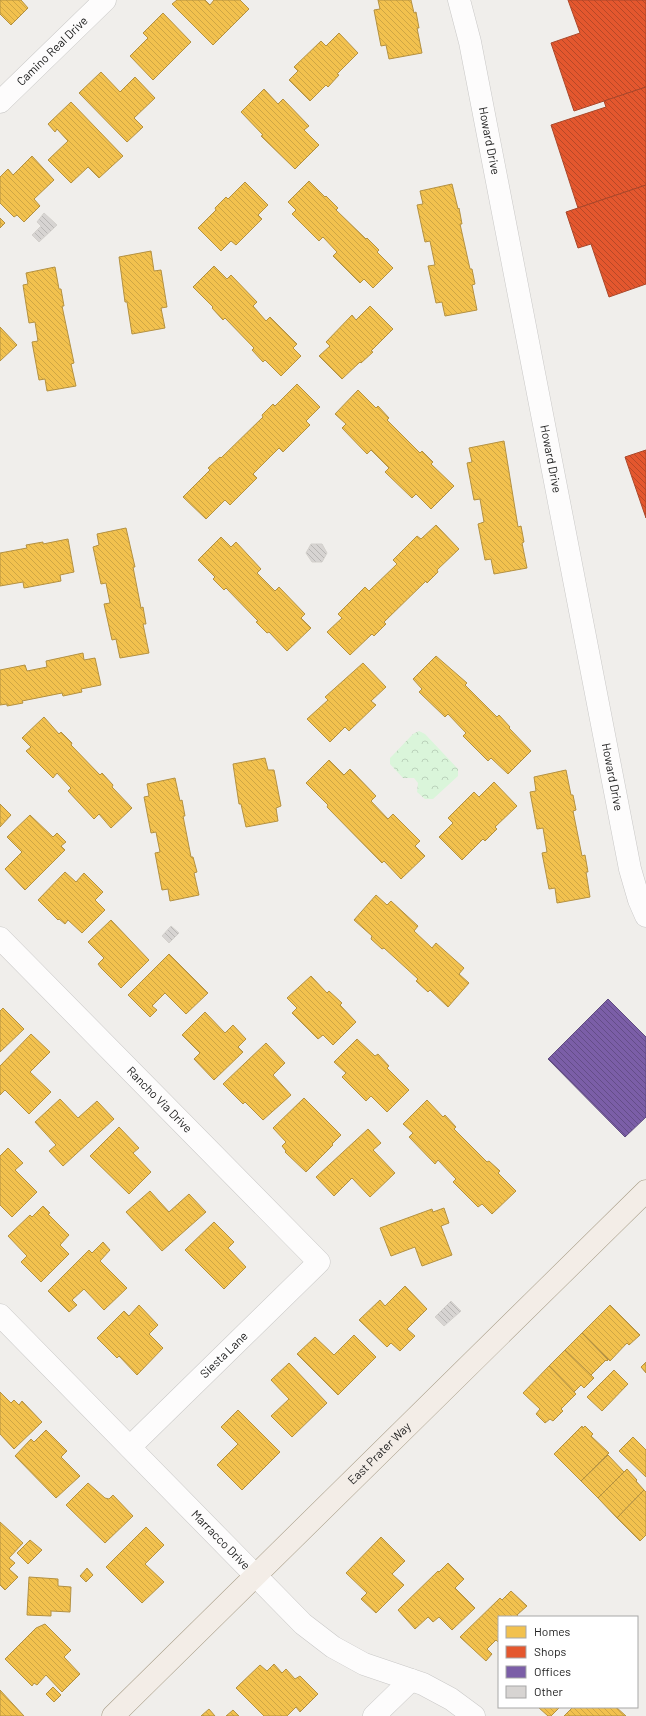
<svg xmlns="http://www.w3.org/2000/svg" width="646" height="1716" viewBox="0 0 646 1716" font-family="Barlow,sans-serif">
	<defs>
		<pattern id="park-crowns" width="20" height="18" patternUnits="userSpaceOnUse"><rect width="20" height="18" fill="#daf5da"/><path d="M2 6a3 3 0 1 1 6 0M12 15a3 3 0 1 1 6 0" fill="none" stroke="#bbd2bb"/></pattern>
		<pattern id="homes-back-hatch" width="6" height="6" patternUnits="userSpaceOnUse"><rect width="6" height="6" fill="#f2c14e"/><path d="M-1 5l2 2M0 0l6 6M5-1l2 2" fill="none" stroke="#cfa644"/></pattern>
		<pattern id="shops-back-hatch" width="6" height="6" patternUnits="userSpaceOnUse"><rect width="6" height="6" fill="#e4572e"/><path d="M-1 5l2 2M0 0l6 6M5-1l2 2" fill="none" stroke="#b84827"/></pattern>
		<pattern id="offices-back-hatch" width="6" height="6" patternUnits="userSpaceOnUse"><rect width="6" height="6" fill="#7b5ea7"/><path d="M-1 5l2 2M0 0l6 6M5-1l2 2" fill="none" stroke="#644d88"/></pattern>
		<pattern id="building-back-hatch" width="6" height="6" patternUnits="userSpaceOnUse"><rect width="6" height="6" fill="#d7d4d2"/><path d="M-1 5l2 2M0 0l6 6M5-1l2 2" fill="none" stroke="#b8b6b4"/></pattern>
	</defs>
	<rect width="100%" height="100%" fill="#f0eeeb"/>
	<path fill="url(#park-crowns)" d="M419,731L425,734L458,769V776L433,799H425L417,792L418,783L414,778H403L390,764V758L392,756L413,734Z"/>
	<g fill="url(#homes-back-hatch)" stroke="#b49141">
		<path d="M0,0H21L28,8L11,25L0,14Z"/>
		<path d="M177,0H205L210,5L214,0H240L249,9L213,45L172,4Z"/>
		<path d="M378,0H411L414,13L416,12L419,28H417L422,53L389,59L386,45L381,46L374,10L380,9Z"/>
		<path d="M163,13L191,42L153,80L130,56L148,38L143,33Z"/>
		<path d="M339,33L358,53L337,74L339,75L328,87L326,85L310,101L289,80L298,71L294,67L321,41L326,46Z"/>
		<path d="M101,72L120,92L135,77L155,98L134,118L143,127L127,142L79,93Z"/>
		<path d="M264,89L278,104L283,99L309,126L304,130L319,145L295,169L261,136L263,135L241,112Z"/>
		<path d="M71,102L123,156L99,178L88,167L71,183L48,160L68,141L57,129L55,132L48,124Z"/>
		<path d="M32,156L54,180L34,199L40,206L24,222L17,215L14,217L0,203V177L8,169L13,175Z"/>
		<path d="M309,181L325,197L326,196L338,208L336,210L366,239L367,238L379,250L377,252L393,268L373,288L364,279L360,283L333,256L337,252L323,237L319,241L292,214L296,210L288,202Z"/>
		<path d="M245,182L268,205L258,215L262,219L236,245L231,241L221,251L198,228L216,210L215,208L226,197L228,199Z"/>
		<path d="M452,184L458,209L459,208L462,224H460L470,269H472L475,284L472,285L477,310L445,316L442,302L436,303L428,266L435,265L430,241L425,242L417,205L423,204L420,191Z"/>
		<path d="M0,218L5,223L0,228Z"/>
		<path d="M151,251L154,271L161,270L167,307L161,308L165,328L132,334L127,302H125L119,257Z"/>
		<path d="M214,266L227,279L231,275L257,302L253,306L266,321L270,317L297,344L293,348L301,356L281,376L265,360L263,362L252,350L254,348L225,318L223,320L212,308L213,307L193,287Z"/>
		<path d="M55,267L59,289H61L64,306H62L74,363L71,364L76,386L47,391L45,379L39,380L32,342L38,341L35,322L29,323L23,285L28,284L26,273Z"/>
		<path d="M370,306L393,329L371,351L373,352L361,363L360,362L342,379L319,356L330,346L326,342L352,315L356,320Z"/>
		<path d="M0,327L17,345L0,361Z"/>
		<path d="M297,384L320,407L306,421L310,425L283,452L279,448L253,474L257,478L230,505L225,500L206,519L183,497L210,470L208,468L220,457L221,458L263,417L262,415L273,404L275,406Z"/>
		<path d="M358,390L376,408L378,406L389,418L387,420L420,453L422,451L433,462L431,464L454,486L431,509L416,494L412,498L385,472L389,468L371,450L367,454L342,428L346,424L335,414Z"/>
		<path d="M504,441L518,527L521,526L524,542L522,543L527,568L494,574L491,559L485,560L478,524L484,522L480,499L474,500L467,463L472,462L469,448Z"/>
		<path d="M436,525L459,549L437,570L438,572L427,583L426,581L384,622L386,624L374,636L372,634L350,655L327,632L342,618L338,614L365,587L369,591L397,564L393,560L417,536L421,539Z"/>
		<path d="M126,528L135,567H133L141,608L143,607L146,624H143L149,653L120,658L116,639L112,640L104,604L110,603L106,583L101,584L93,547L99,545L97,534Z"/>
		<path d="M221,537L231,547L236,542L261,569L257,573L275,591L279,587L305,614L301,618L311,628L287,651L269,632L267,633L256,622L258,621L226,588L224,590L213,579L215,577L198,560Z"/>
		<path d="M68,539L74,572L60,575L61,581L24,588L23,582L0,586V553L27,548L26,545L43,542V544Z"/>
		<path d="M83,653L84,660L95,658L101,685L81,689L82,692L63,696L62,693L22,701L23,703L7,706V704L0,705V670L25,665L27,671L47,667L46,661Z"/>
		<path d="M436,656L467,683L465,685L497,717L499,715L510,727L509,728L531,751L508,774L491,758L488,761L463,736L466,733L448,714L445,717L419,692L422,689L413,679Z"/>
		<path d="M363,663L386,687L371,701L376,705L349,731L345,727L330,742L307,719L328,700L325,697Z"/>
		<path d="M44,717L59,734L61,732L72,743L71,745L100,775L102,773L113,785L112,787L132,808L111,828L99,814L94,819L68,791L71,788L57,773L53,778L26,751L31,747L22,738Z"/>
		<path d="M265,758L268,770H274L281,806L276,808L278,821L246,827L241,804H239L233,764Z"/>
		<path d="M329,760L344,775L350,769L376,796L371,801L388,819L393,814L420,841L415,846L425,856L401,879L384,861L382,863L327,807L328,805L306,783Z"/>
		<path d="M566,770L571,795H573L576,810L573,811L582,856L585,855L588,872H586L590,897L557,903L555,888L549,889L542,853L547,852L543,828L537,829L530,792L536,791L534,777Z"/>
		<path d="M175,778L180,801L182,800L185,816H183L191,857H193L197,872L194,873L199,895L170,901L168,889L162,890L155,853L160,852L156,832L151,833L144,797L149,796L147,784Z"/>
		<path d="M494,782L517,806L495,827L497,829L485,841L483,839L462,860L439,837L453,823L448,818L474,792L479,797Z"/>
		<path d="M0,804L11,815L0,827Z"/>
		<path d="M30,815L53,837L57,833L66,842L61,846L65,850L25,890L5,869L22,852L7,837Z"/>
		<path d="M65,872L76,882L84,873L103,892L95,900L105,910L82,933L68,920L65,924L59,919L58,920L38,900Z"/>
		<path d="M376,895L387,905L391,901L418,926L414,931L432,948L436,943L464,968L459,974L469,983L448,1007L430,990L428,992L416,981L418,979L384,948L382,949L371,939L372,936L354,920Z"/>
		<path d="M111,920L149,960L121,988L101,968L98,964L104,958L88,942Z"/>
		<path d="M169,954L208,993L186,1014L165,993L152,1006L157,1010L150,1017L128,995Z"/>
		<path d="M311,976L327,993L329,991L342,1003L340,1005L356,1022L333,1045L323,1035L318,1039L292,1013L297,1008L287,998Z"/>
		<path d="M3,1008L24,1029L0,1052V1011Z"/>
		<path d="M205,1012L225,1033L233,1025L246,1039L238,1047L243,1052L214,1080L194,1059L200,1053L182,1035Z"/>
		<path d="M31,1034L50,1052L30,1072L51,1092L29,1114L5,1090L0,1095V1066Z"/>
		<path d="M357,1039L375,1056L378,1054L389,1066L387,1068L409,1090L387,1112L371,1096L366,1101L342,1077L346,1073L334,1062Z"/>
		<path d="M266,1043L285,1063L273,1075L291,1095L263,1120L245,1102L243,1104L223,1084Z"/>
		<path d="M304,1098L341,1135L332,1144L333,1145L306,1172L285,1152L286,1151L282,1146L286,1142L273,1128Z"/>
		<path d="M60,1099L78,1118L97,1101L114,1119L63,1166L49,1151L56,1145L35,1122Z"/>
		<path d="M427,1100L443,1117L445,1115L456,1127L454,1129L487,1162L489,1161L500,1171L498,1173L516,1191L492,1214L482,1204L478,1207L453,1182L456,1179L438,1160L435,1164L409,1137L413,1133L403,1124Z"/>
		<path d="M119,1127L139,1148L133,1153L151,1172L129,1194L90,1156Z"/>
		<path d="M368,1129L381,1143L373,1150L395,1173L370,1197L352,1178L334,1196L316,1177Z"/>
		<path d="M8,1148L23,1163L15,1170L37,1192L12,1217L0,1205V1156Z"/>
		<path d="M150,1191L169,1212L189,1194L206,1212L162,1251L126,1212Z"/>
		<path d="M43,1206L50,1213L48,1214L69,1235L60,1245L69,1254L41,1282L21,1262L27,1256L8,1236L30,1215L32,1217Z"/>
		<path d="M444,1208L449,1223L441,1226L452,1255L422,1266L415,1247L391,1256L380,1228L432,1209L433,1212Z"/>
		<path d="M214,1222L234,1242L228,1248L246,1267L224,1289L185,1250Z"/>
		<path d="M103,1242L110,1250L100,1261L127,1288L104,1310L84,1289L72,1300L77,1305L69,1312L48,1291L89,1250L92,1253Z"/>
		<path d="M405,1286L427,1309L407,1329L415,1336L400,1351L391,1343L387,1347L359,1320L380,1300L385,1306Z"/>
		<path d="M139,1305L158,1325L149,1334L163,1348L137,1375L119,1356L117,1358L97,1338L124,1311L129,1316Z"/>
		<path d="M610,1305L640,1335L629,1345L627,1343L610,1361L582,1333Z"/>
		<path d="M582,1333L608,1360L607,1361L606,1360L591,1375L565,1350Z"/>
		<path d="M354,1335L376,1357L338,1395L297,1354L315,1337L334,1355Z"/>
		<path d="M565,1350L594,1378L584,1388L581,1385L574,1392L549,1366Z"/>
		<path d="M646,1362V1373L641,1367Z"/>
		<path d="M289,1363L327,1403L292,1437L271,1416L289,1399L271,1380Z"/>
		<path d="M549,1366L576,1394L561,1409L563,1411L553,1421L550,1419L545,1423L536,1414L540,1409L523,1393Z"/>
		<path d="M614,1370L628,1384L602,1411L587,1397Z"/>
		<path d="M0,1392L11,1403L14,1400L19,1405L22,1401L42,1422L14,1449L0,1434Z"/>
		<path d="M238,1410L280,1452L242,1490L217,1465L238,1444L221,1427Z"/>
		<path d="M582,1426L583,1428L585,1426L593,1434L591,1436L609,1453L581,1481L554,1454Z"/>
		<path d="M46,1430L67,1451L61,1457L80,1476L56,1498L15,1456L31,1439L34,1442Z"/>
		<path d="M633,1437L646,1450V1477L619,1451Z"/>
		<path d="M608,1455L624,1472L598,1498L581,1481Z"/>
		<path d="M627,1469L637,1480L636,1481L644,1490L617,1518L598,1498Z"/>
		<path d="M88,1483L105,1498L109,1499L113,1495L133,1516L105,1543L66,1505Z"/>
		<path d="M644,1490L646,1492V1535L640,1541L617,1518Z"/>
		<path d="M0,1522L23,1543L9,1558L15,1563L9,1569L18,1577L5,1590L0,1585Z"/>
		<path d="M146,1527L164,1545L145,1564L164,1582L142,1603L106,1567Z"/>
		<path d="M381,1537L405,1561L392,1574L404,1585L376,1613L361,1599L367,1593L346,1573Z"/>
		<path d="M30,1540L42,1550L28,1564L17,1553Z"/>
		<path d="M448,1563L464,1579L455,1588L475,1608L452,1630L439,1617L433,1622L428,1617L415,1629L398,1610L438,1571L439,1572Z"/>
		<path d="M87,1568L93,1575L86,1582L80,1576Z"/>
		<path d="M29,1577L58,1579V1586L71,1587L70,1612L51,1611V1616L27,1615Z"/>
		<path d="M511,1591L527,1606L517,1615L519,1617H499V1643L496,1640L487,1649L492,1654L486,1661L460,1637L500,1598L502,1600Z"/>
		<path d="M45,1624L71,1650L64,1657L80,1674L62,1692L46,1675L37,1685L34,1683L32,1686L5,1659L36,1628Z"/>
		<path d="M274,1664L282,1673L286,1669L295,1679L300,1676L318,1694L300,1712L296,1707L287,1716H264L236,1688L260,1665L267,1671Z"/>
		<path d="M53,1687L61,1695L54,1702L46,1694Z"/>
		<path d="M0,1690L24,1716H0Z"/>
		<path d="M538,1707H560L551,1716H548Z"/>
		<path d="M573,1707H616L626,1716H564Z"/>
		<path d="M209,1709L215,1716H201Z"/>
		<path d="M233,1710L239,1716H226Z"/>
	</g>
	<g fill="url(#shops-back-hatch)" stroke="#aa472a">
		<path d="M568,0H646V87L574,111L551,43L580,33Z"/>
		<path d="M646,87V185L578,208L551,125L606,107L604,101Z"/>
		<path d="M646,185V284L609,297L591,244L578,248L566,212Z"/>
		<path d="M646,450V518L625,457Z"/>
	</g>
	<path fill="url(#offices-back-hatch)" stroke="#604c7f" d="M608,999L646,1037V1117L625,1137L548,1059Z"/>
	<g fill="url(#building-back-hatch)" stroke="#d3d0cc">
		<path d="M44,213L57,225L39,242L32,235L41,226L37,222Z"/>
		<path d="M311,544H322L327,553L322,562H312L306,553Z"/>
		<path d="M171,926L179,933L169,943L162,936Z"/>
		<path d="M451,1301L461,1311L444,1326L435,1317Z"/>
	</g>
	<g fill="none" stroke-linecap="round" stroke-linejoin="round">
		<defs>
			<g id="minor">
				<path id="s1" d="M459,0L470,42L630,869L639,900L646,916"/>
				<path id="s2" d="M0,102L105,0"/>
				<path id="s3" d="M0,938L319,1262L130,1447"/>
				<path id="s4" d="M0,1315L303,1624L333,1647L364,1664L423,1684L451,1699L474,1716"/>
				<path d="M374,1716L411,1680"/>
			</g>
			<g id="major">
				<path id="s5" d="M113,1716L646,1191"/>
			</g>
		</defs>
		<use href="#minor" stroke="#c9c8c7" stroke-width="23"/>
		<use href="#major" stroke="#a79c86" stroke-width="23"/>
		<use href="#minor" stroke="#fdfcfc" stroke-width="22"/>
		<use href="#major" stroke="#f3ede7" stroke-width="22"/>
	</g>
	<g text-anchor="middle" stroke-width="4" stroke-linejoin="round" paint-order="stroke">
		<g font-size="12" fill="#222" stroke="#fff">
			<text dy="4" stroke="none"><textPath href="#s2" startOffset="73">Camino Real Drive</textPath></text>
			<text dy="4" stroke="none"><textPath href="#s1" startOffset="144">Howard Drive</textPath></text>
			<text dy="4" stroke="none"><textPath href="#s1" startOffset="468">Howard Drive</textPath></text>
			<text dy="4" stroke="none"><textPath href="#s1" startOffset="792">Howard Drive</textPath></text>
			<text dy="4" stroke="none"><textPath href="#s3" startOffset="227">Rancho Via Drive</textPath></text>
			<text transform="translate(224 1355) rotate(-44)" y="4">Siesta Lane</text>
			<text dy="4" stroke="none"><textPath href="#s5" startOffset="374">East Prater Way</textPath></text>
			<text dy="4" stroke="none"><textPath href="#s4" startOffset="315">Marracco Drive</textPath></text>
		</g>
	</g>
	<rect x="498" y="1616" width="140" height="92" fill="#ffffff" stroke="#a7a7a7"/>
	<rect x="506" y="1626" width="20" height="12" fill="#f2c14e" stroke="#a7a7a7"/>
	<text x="534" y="1636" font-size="12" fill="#222222">Homes</text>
	<rect x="506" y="1646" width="20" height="12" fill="#e4572e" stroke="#a7a7a7"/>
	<text x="534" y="1656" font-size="12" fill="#222222">Shops</text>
	<rect x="506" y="1666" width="20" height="12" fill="#7b5ea7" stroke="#a7a7a7"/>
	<text x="534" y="1676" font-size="12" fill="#222222">Offices</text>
	<rect x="506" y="1686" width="20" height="12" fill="#d7d4d2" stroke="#a7a7a7"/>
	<text x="534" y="1696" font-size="12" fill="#222222">Other</text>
</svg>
